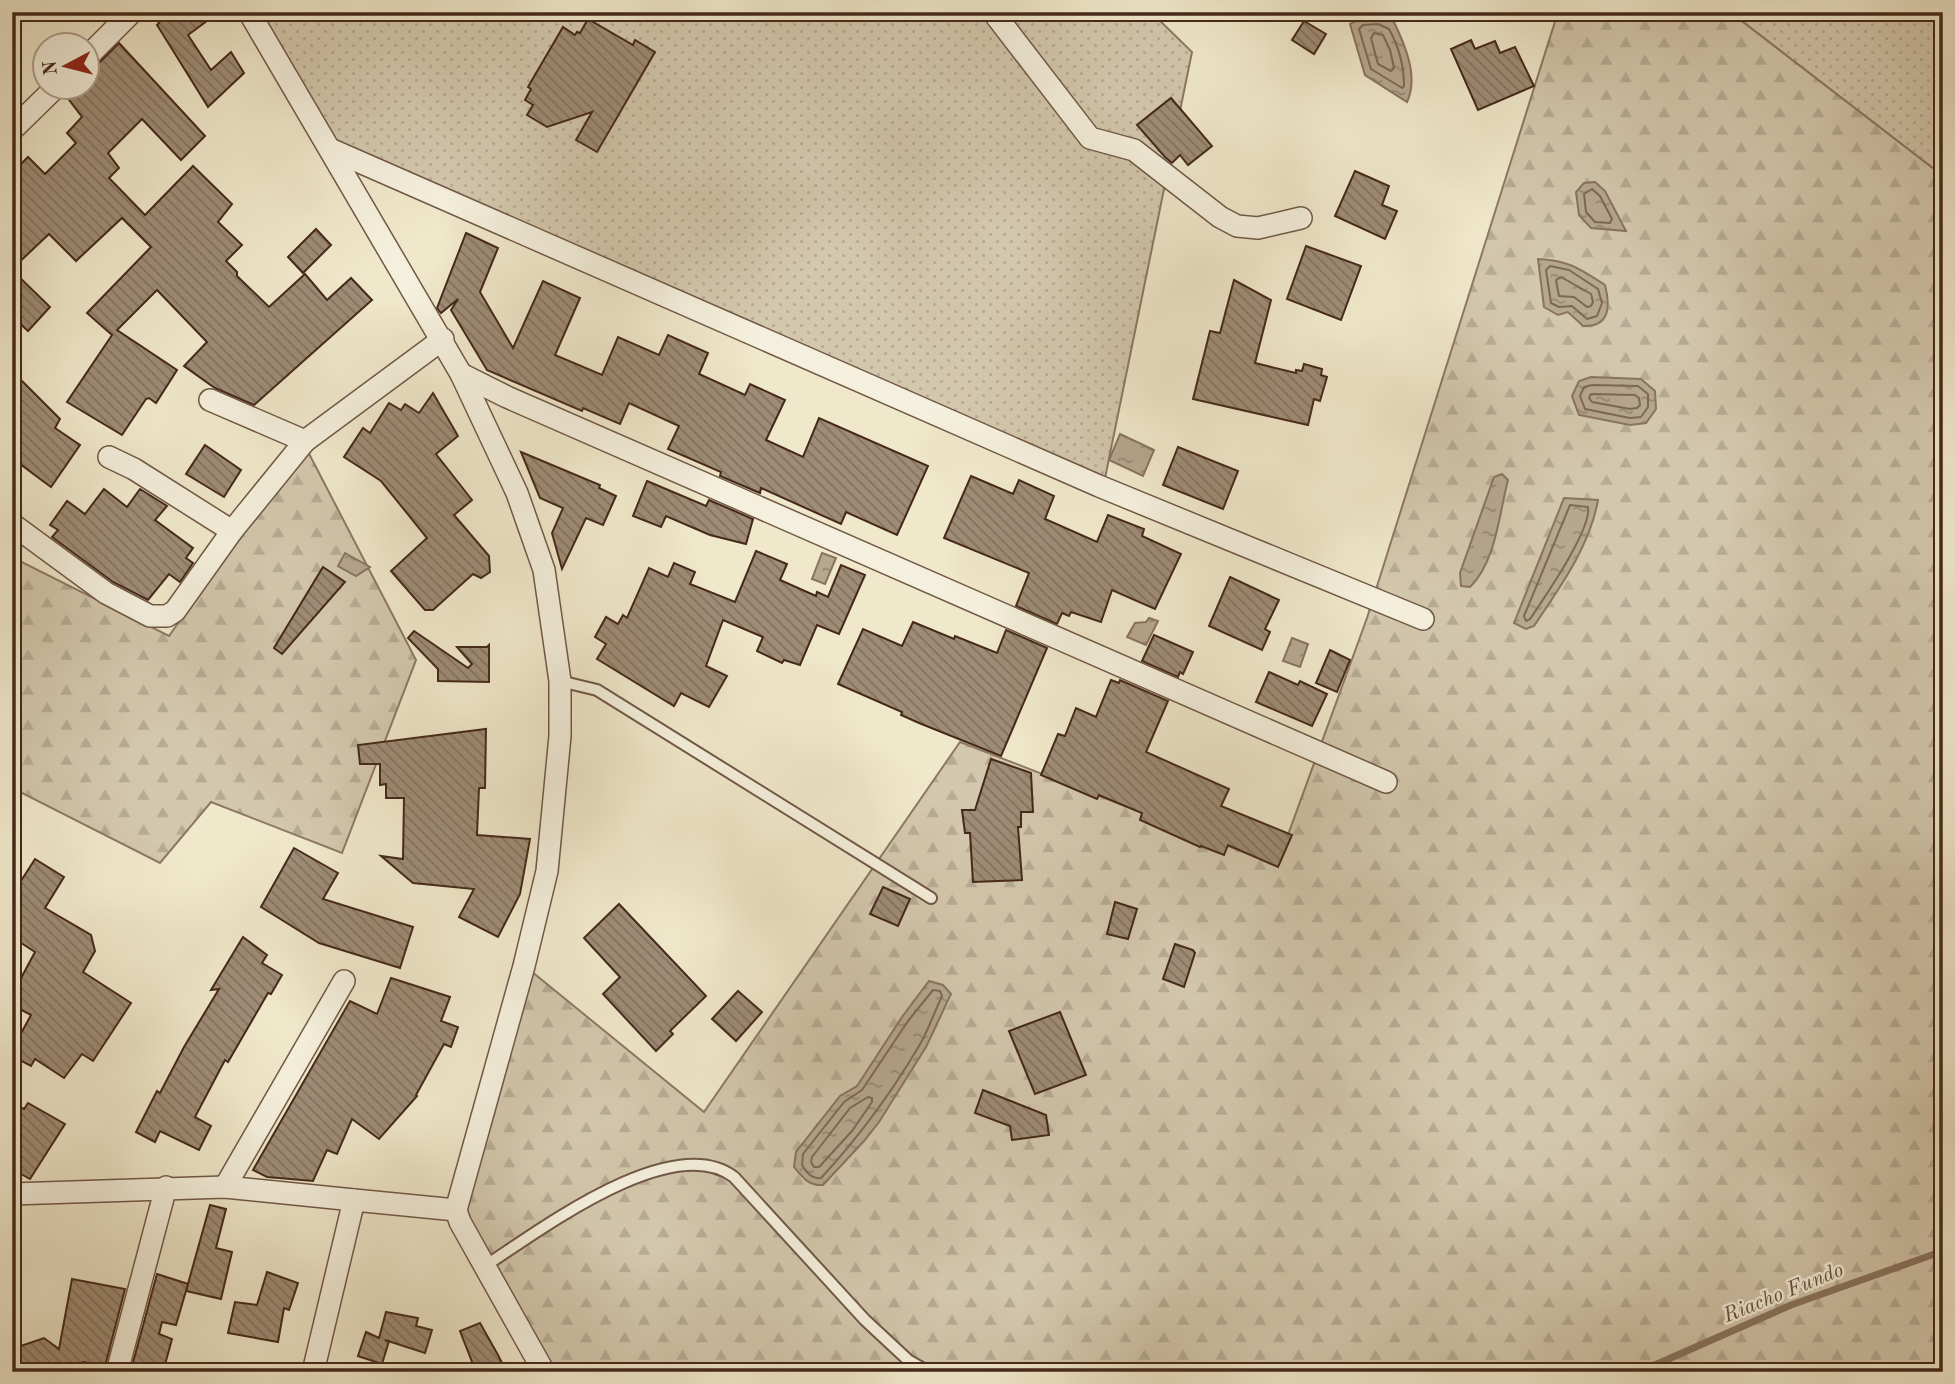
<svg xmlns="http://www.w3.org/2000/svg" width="1955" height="1384" viewBox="0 0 1955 1384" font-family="'Old Standard TT',serif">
	<defs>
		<pattern id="grass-dots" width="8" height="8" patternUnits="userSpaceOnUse" patternTransform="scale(1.75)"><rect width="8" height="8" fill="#d3c7ad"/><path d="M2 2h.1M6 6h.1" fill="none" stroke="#b6ab94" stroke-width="1.8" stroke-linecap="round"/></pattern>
		<pattern id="forest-firs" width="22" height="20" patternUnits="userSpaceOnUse" patternTransform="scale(1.75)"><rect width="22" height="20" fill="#d3c7ad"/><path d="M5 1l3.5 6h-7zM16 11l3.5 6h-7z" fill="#b6ab94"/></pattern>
		<pattern id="water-ripples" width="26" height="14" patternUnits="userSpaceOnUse" patternTransform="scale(1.75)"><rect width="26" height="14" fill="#b6a78f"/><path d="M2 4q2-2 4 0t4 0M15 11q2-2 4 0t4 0" fill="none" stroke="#968874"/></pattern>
		<pattern id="building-back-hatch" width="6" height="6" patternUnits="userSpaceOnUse" patternTransform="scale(1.75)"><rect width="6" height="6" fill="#9e8c76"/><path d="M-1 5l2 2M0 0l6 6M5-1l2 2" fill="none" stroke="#837260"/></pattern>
	</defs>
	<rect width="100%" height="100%" fill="#f0e8cb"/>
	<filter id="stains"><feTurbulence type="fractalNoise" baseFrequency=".00286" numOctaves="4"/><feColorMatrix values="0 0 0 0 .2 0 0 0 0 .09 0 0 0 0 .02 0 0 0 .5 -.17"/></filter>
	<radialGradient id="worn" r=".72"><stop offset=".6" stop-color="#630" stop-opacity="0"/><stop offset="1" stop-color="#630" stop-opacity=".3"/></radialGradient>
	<g fill="url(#grass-dots)" stroke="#8c7864" stroke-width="2">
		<path d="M256,12H1151L1192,52L1104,483L340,152Z"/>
		<path d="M1730,12H1943V176Z"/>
	</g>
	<g fill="url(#forest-firs)" stroke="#8c7864" stroke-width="2">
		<path d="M1558,12H1730L1943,176V1372H556L459,1209L526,967L704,1112L960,742L1277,865L1367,618Z"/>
		<path d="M304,444L416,660L342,853L211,802L160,863L12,788V557L169,636Z"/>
	</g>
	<g fill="url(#water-ripples)" stroke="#897460" stroke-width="2">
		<path d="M1380,17L1394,22C1405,45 1419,77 1407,102L1365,75L1350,24L1361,18Z"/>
		<path d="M1595,182L1605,191L1626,231L1591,228L1579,215L1576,192L1584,183Z"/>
		<path d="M1538,259C1568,260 1580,269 1605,285C1610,305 1611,327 1583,326L1568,312L1558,315L1544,307Z"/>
		<path d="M1591,377L1641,379L1655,391L1656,409L1646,423L1630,425L1579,415L1572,396L1579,381Z"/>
		<path d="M1120,434L1154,450L1143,476L1109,460Z"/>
		<path d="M1502,474L1508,480C1499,514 1496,562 1470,587L1461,586L1460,573L1494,477Z"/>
		<path d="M1564,498L1598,500C1590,546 1560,587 1534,626L1526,629L1514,623Z"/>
		<path d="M345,553L370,567L356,576L338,566Z"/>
		<path d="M822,553L836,558L825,584L812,579Z"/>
		<path d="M1149,618L1158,621L1146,645L1127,637L1135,623L1146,622Z"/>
		<path d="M1292,638L1308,644L1300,667L1283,661Z"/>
		<path d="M929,981L943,985L951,994L926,1047L879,1122L864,1141L823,1185C809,1186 803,1178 794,1167L796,1152L840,1096L857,1086L902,1017Z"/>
	</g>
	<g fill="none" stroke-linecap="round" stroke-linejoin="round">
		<g stroke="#7e6854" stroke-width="2">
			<path d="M1378,24L1389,29C1399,47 1404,65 1404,86L1402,88L1371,69L1359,29L1363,25Z"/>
			<path d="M1374,33L1383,35L1390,50L1394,68L1391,71L1378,64L1371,38Z"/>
			<path d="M1592,189L1600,196L1612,219L1610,223L1595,222L1586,212L1584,194Z"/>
			<path d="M1550,266L1569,270L1598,289L1602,303L1597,316L1587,319L1572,306L1559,307L1551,303L1546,270Z"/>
			<path d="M1561,277L1591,294L1593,302L1591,306L1587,307L1574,297L1559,296L1556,280Z"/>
			<path d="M1592,385L1638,386L1648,394V407L1641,417L1630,418L1585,409L1580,396L1584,387Z"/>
			<path d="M1591,394L1635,395L1639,398L1640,405L1637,408L1630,409L1592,402L1589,398Z"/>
			<path d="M1570,505L1588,507C1592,529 1544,598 1530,619L1526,621L1524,616Z"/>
			<path d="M933,990L940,991L942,996C934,1013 928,1031 919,1046C890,1095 860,1136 821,1178C812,1180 806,1172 802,1165L803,1154L844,1102L862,1090L908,1021Z"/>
			<path d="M868,1097L872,1098V1102L852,1131L819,1167H814L811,1162L812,1157L850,1108Z"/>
		</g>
		<path stroke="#897460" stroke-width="7" d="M1639,1372L1791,1305L1943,1251"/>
	</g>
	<g fill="url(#building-back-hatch)" stroke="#45281a" stroke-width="2">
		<path d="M152,12H219L188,35L211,70L231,52L244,73L208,107L157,25L159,23Z"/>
		<path d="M588,19L633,45L635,40L655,52L597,152L576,140L592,112L547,127L527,115L533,105L525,100L531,89L528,87L563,27L575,35L577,32L580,33Z"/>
		<path d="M1304,21L1326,34L1314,54L1292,40Z"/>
		<path d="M1471,40L1475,49L1495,41L1500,53L1515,47L1534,86L1478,110L1451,49Z"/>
		<path d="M119,43L205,136L181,160L142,119L108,153L119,168L109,178L145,215L193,166L232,204L218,222L242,245L226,261L237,272V276L269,307L305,274L327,300L351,278L372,300L254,405L215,388L184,366L207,342L157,290L117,330L177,370L156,403L149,398L146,399L122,435L67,402L112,335L87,313L151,247L122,218L76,261L49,234L12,269V173L28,157L45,174L76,143L67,133L82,117L66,96L75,88H88V74Z"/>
		<path d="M1171,98L1212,146L1188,165L1180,155L1172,163L1165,157L1137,125Z"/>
		<path d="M1355,171L1389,186L1382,205L1397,211L1385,239L1335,216Z"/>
		<path d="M316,229L331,245L303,273L288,257Z"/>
		<path d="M466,233L498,248L480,292L513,348L543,281L580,298L555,355L602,375L618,337L659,355L668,335L708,353L699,374L745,395L750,384L785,400L766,440L803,457L819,418L928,466L897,535L846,512L841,524L761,488L760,493L720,476L721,472L668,449L679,426L629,403L620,424L583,408L582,411L487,370L451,310L458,299L441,313L437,308Z"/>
		<path d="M1306,246L1361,266L1341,320L1287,299Z"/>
		<path d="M12,270L50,307L28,331L12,316Z"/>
		<path d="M1234,280L1271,300L1255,363L1296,373V370L1302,371L1304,364L1322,369L1321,375L1327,377L1320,401L1314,399L1308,425L1193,399L1210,331L1220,333Z"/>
		<path d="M12,371L60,419L55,428L80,445L51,487L12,458Z"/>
		<path d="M433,393L458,436L436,454L472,500L454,515L489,556L490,572L481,578L473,574L433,610H425L391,571L427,538L381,481L344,457L363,428L370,433L389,403L401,410L405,404L419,413Z"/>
		<path d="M205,445L241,470L224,497L186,474Z"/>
		<path d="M1178,447L1238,471L1223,509L1163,485Z"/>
		<path d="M521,452L600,485L599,488L616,496L603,525L586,518L562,569L552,533L563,508L540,498Z"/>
		<path d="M971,476L1013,494L1019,480L1054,496L1045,519L1097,542L1108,515L1144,529L1142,536L1181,554L1155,609L1112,590L1101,622L1071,612L1069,616L1062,613L1057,624L1016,606L1029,573L944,538Z"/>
		<path d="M647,481L706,506L709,500L753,519L746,544L710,535L666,516L661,527L633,516Z"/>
		<path d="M104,489L127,507L140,489L167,506L155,520L193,548L186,558L193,563L180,582L169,574L148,600L113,582L52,537L58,530L50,525L67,501L85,514Z"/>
		<path d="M756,551L787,564L780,580L816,596L817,592L828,597L841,565L865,575L839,634L817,625L800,665L784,660L782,663L757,651L763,637L723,620L706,666L727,676L709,707L681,693L674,706L597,659L606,644L595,637L606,617L618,624L623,615L627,618L649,568L668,577L674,563L695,572L690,584L735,602Z"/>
		<path d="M323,567L345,582L282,654L274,648Z"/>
		<path d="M1230,577L1279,600L1265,629L1270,632L1262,650L1209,626Z"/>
		<path d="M913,622L954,639L955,636L997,653L1006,630L1047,648L1001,756L919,723L901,715L902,712L838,684L863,629L902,646Z"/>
		<path d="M414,631L468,668L472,664L457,647H487L489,645V682L438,681V669L408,638Z"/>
		<path d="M1154,635L1193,652L1183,674L1180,672L1178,677L1142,661Z"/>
		<path d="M1330,650L1350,660L1337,692L1316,683Z"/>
		<path d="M1269,672L1298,685L1300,681L1327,694L1312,726L1256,702Z"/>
		<path d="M1111,680L1119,683L1120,680L1168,701L1146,752L1229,789L1221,806L1292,835L1278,867L1228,845L1224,855L1201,846L1200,847L1140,820L1142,813L1099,795L1097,799L1041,775L1058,734L1065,736L1076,708L1096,717Z"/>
		<path d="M486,729L485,788H479L477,835L530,839L520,894L498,937L459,917L474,889L413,883L381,856L403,859L404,798H386V784L380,785V764H360L358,745Z"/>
		<path d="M991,759L1031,773L1033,812H1021V827H1018L1022,880L973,882L970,833H965L962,810H975Z"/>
		<path d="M294,848L338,873L323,899L413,927L400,968L319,943L261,907Z"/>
		<path d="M35,859L64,877L45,908L91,935L95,951L83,972L131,1003L93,1061L82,1054L64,1078L35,1059L31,1066L12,1056V1050L31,1015L12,1005V995L35,952L12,937V880L19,884Z"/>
		<path d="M883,887L910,899L898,926L870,914Z"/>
		<path d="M1115,902L1137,909L1128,939L1107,934Z"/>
		<path d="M619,904L706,996L670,1031L673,1034L656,1051L603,994L620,977L584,938Z"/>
		<path d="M243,937L267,955L262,963L282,975L271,994L268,993L228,1062L225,1060L195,1117L211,1126L199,1150L160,1131L155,1142L136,1132L157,1091L160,1093L184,1047L219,989L211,990Z"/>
		<path d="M1175,944L1193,950L1195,953L1184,987L1163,979Z"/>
		<path d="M391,978L450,997L441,1021L458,1027L451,1047L444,1044L416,1095L417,1096L379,1139L352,1119L337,1154L327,1150L313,1181L267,1177L253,1170L350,1001L377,1014Z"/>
		<path d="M738,991L762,1012L736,1041L712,1019Z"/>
		<path d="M1060,1012L1086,1075L1035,1094L1009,1031Z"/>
		<path d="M983,1090L1046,1115L1049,1135L1012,1140L1010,1126L975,1113Z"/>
		<path d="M12,1102L24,1109L28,1103L65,1124L30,1179L12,1169Z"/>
		<path d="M210,1205L226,1209L216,1248L232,1252L221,1299L186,1291Z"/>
		<path d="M267,1272L298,1283L289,1310L284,1308L278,1342L228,1333L235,1302L257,1305Z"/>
		<path d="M157,1274L188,1284L176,1325L162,1322L159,1334L172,1339L163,1372L131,1370Z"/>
		<path d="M72,1279L125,1289L105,1366L83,1362L82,1367L89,1372H12V1349L44,1338L59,1349Z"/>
		<path d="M386,1312L418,1318L416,1326L432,1330L425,1353L385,1340L389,1341L382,1364L358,1356L366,1332L379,1338Z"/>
		<path d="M480,1323L498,1355L504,1367L491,1372H476L460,1331Z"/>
	</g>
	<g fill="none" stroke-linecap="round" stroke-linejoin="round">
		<defs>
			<g id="lane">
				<path d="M560,681L597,690L931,898"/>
				<path d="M485,1266C539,1231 672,1130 734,1177L865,1320L908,1360L929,1372"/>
			</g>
			<g id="street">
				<path d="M249,12L461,374L517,493L544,570L560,681V736L547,871L524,966L456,1210L460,1222L544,1372"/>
				<path d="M993,12L1090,138L1134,150L1220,217L1237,226L1258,228L1301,218"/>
				<path d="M88,56L132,12"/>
				<path d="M12,130L55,88"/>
				<path d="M330,149L1099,486L1423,619"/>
				<path d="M461,374L507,397L1386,782"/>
				<path d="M210,400L305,441"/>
				<path d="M109,457L134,469L232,531"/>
				<path d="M12,524L106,593L150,616H167L175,611L232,531L305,441L443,339"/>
				<path d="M225,1187L344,981"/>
				<path d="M12,1194L225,1187L354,1200"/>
				<path d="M117,1372L166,1187"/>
				<path d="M313,1372L354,1200L456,1210"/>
			</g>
		</defs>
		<use href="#lane" stroke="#705846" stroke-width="14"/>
		<use href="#street" stroke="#705846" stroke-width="24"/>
		<use href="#lane" stroke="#f5f0dd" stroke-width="10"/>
		<use href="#street" stroke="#f5f0dd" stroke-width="21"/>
	</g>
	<g text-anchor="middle" stroke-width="5" stroke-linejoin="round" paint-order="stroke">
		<g font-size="21" font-style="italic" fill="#674e3d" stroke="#f5f0dd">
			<text transform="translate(1783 1292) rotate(-22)" y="7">Riacho Fundo</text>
		</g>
	</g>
	<rect width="1955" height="1384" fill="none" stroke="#f0e8cb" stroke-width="42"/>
	<rect x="14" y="14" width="1927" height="1356" fill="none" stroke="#45281a" stroke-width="3.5"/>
	<rect x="21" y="21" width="1913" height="1342" fill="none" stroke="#45281a" stroke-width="2"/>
	<g transform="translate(66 66) rotate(263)"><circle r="33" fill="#f5f0dd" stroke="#afa08f" stroke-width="2"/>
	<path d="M0-5L12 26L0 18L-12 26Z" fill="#8f2418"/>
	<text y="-10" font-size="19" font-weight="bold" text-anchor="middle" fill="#45281a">N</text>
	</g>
	<rect width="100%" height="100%" filter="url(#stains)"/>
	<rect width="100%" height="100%" fill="url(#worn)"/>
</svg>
